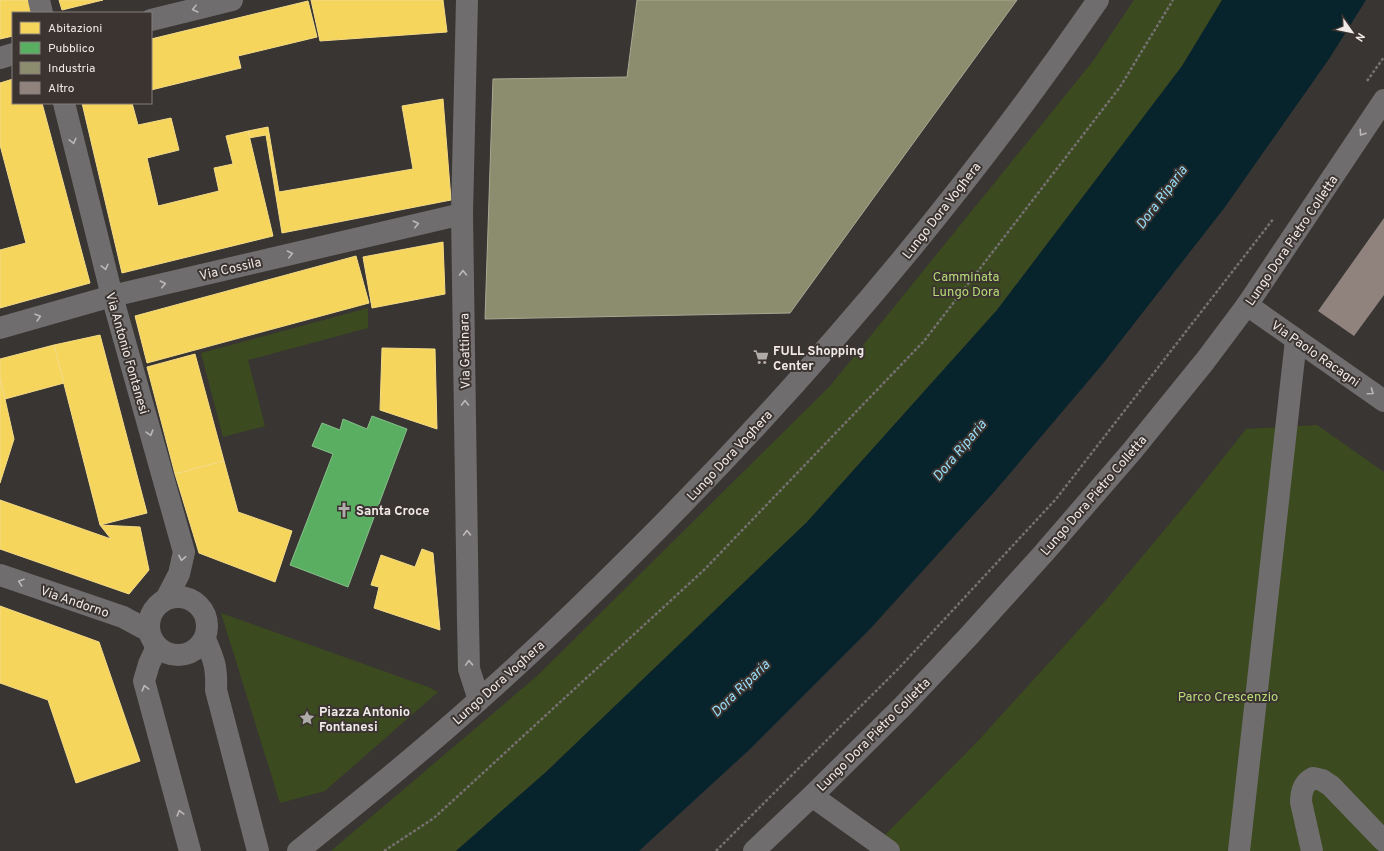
<svg xmlns="http://www.w3.org/2000/svg" width="1384" height="851" viewBox="0 0 1384 851" font-family="Overpass,sans-serif">
	<rect width="100%" height="100%" fill="#393533"/>
	<g fill="#3c4a1f">
		<path d="M1134,0H1222L1182,66L997,310L807,522L546,772L456,851H331L537,676L830,386L1093,61Z"/>
		<path d="M368,308V328L248,360L265,426L223,437L201,353Z"/>
		<path d="M1317,425L1384,472V851H869L976,743L1105,601L1192,497L1246,429Z"/>
		<path d="M221,613L428,687L438,692L325,791L280,803Z"/>
	</g>
	<path fill="#07242d" d="M1222,0H1366L1329,59L1225,207L1101,366L995,491L870,629L748,751L639,851H456L546,772L807,522L997,310L1182,66Z"/>
	<g fill="#f6d55c" stroke="#f4db86">
		<path d="M0,0H30L33,13H13V36L0,39Z"/>
		<path d="M59,0H103L62,10Z"/>
		<path d="M311,0H443L447,32L320,41Z"/>
		<path d="M308,1L317,37L238,56L241,68L151,90V39Z"/>
		<path d="M13,79V103H42L90,283L0,308V250L26,243L0,145V83Z"/>
		<path d="M443,99L451,200L282,233L266,135L249,138L248,131L268,127L279,192L413,169L402,106Z"/>
		<path d="M82,103H132L138,125L171,118L179,150L147,158L158,206L219,191L214,168L233,164L226,136L248,131L273,236L122,273Z"/>
		<path d="M443,242L445,294L372,308L363,257Z"/>
		<path d="M356,256L369,303L147,363L135,316Z"/>
		<path d="M100,335L147,513L100,525L54,345Z"/>
		<path d="M54,345L64,383L5,399L0,377V359Z"/>
		<path d="M382,348L435,349L437,429L380,410Z"/>
		<path d="M195,354L224,461L175,474L147,367Z"/>
		<path d="M0,377L14,439L0,483Z"/>
		<path d="M224,461L238,512L292,531L275,582L199,553L175,474Z"/>
		<path d="M0,500L111,539L100,525L140,527L149,570L129,594L0,549Z"/>
		<path d="M422,549L433,553L440,630L374,608L379,587L371,585L381,555L415,567Z"/>
		<path d="M0,606L99,642L140,761L76,783L48,700L0,683Z"/>
	</g>
	<path fill="#5aae61" stroke="#87c08a" d="M372,416L407,429L348,587L290,565L333,454L312,446L322,423L340,430L343,419L367,429Z"/>
	<path fill="#8c8c6e" stroke="#aaa893" d="M637,0H1017L790,313L485,319L493,79L627,77Z"/>
	<path fill="#90837d" d="M1384,218V295L1354,336L1318,311Z"/>
	<g fill="none" stroke-linecap="round" stroke-linejoin="round">
		<g stroke="#747171" stroke-width="2.5" stroke-dasharray="3 2" stroke-linecap="butt">
			<path d="M1367,81L1384,57"/>
			<path d="M384,851L434,818L704,570L924,341L1120,87L1173,0"/>
			<path d="M716,851L900,667L1056,499L1274,218"/>
		</g>
		<g stroke="#706d6e" stroke-width="22">
			<path d="M39,0L42,13"/>
			<path d="M467,0L462,214L468,621L469,669L479,700"/>
			<path d="M151,20L232,0"/>
			<path d="M0,58L13,54"/>
			<path d="M64,103L112,296L184,552L179,574L166,599"/>
			<path d="M1247,305L1384,401"/>
			<path d="M0,328L112,296L462,214"/>
			<path d="M0,575L123,617L149,631"/>
			<circle cx="178" cy="626" r="29"/>
			<path d="M205,639C214,660 217,666 216,690L258,851"/>
			<path d="M157,647L149,664L144,681L190,851"/>
			<path d="M812,796L889,851"/>
			<path d="M754,851L812,796L902,707L968,637L1043,554L1132,451L1205,361L1247,305L1384,100"/>
			<path d="M1239,851L1296,340"/>
			<path d="M1312,851L1301,802C1301,792 1303,783 1313,778L1322,780L1331,786L1384,841"/>
		</g>
		<path stroke="#706d6e" stroke-width="22" d="M298,851C359,802 420,753 479,700C532,653 583,604 633,554C804,384 961,199 1098,0"/>
	</g>
	<defs><path id="oneway-chevron" d="M-2-3.5L2.5 0L-2 3.5" fill="none" stroke-width="1.6" stroke-linecap="round" stroke-linejoin="round"/></defs>
	<g stroke="#bcb8b7">
		<use href="#oneway-chevron" transform="translate(195 9) rotate(166)"/>
		<use href="#oneway-chevron" transform="translate(1362 133) rotate(124)"/>
		<use href="#oneway-chevron" transform="translate(73 141) rotate(76)"/>
		<use href="#oneway-chevron" transform="translate(416 224) rotate(-13)"/>
		<use href="#oneway-chevron" transform="translate(290 254) rotate(-13)"/>
		<use href="#oneway-chevron" transform="translate(105 267) rotate(76)"/>
		<use href="#oneway-chevron" transform="translate(463 273) rotate(-91)"/>
		<use href="#oneway-chevron" transform="translate(163 284) rotate(-13)"/>
		<use href="#oneway-chevron" transform="translate(38 317) rotate(-16)"/>
		<use href="#oneway-chevron" transform="translate(1371 392) rotate(35)"/>
		<use href="#oneway-chevron" transform="translate(465 403) rotate(-91)"/>
		<use href="#oneway-chevron" transform="translate(150 433) rotate(74)"/>
		<use href="#oneway-chevron" transform="translate(467 533) rotate(-91)"/>
		<use href="#oneway-chevron" transform="translate(182 558) rotate(101)"/>
		<use href="#oneway-chevron" transform="translate(21 582) rotate(-161)"/>
		<use href="#oneway-chevron" transform="translate(469 663) rotate(-92)"/>
		<use href="#oneway-chevron" transform="translate(145 688) rotate(-105)"/>
		<use href="#oneway-chevron" transform="translate(180 813) rotate(-105)"/>
	</g>
	<defs>
		<symbol id="supermarket-bare" viewBox="-9 -9 18 18"><path d="M-6-5.5h2.5l.6 2H6L4.5 2H-2.5L-4.4-4H-6ZM-1.5 3.2a1.3 1.3 0 1 0 .1 0ZM3 3.2a1.3 1.3 0 1 0 .1 0Z" fill="#afaba9" stroke="#3b3431" stroke-width="2.5" paint-order="stroke"/></symbol>
		<symbol id="church-bare" viewBox="-9 -9 18 18"><path d="M-1.2-6h2.4v3.5h3.3v2.4h-3.3V6h-2.4V-.1h-3.3v-2.4h3.3Z" fill="#afaba9" stroke="#3b3431" stroke-width="2.5" paint-order="stroke"/></symbol>
		<symbol id="sight-bare" viewBox="-9 -9 18 18"><path d="M0-6L1.8-2.2L6-1.7L2.9 1.2L3.7 5.4L0 3.3L-3.7 5.4L-2.9 1.2L-6-1.7L-1.8-2.2Z" fill="#afaba9" stroke="#3b3431" stroke-width="2.5" paint-order="stroke"/></symbol>
	</defs>
	<g fill-rule="evenodd">
		<use href="#supermarket-bare" x="750" y="346" width="22" height="22"/>
		<use href="#church-bare" x="333" y="499" width="22" height="22"/>
		<use href="#sight-bare" x="296" y="707" width="22" height="22"/>
	</g>
	<g text-anchor="middle" stroke-width="4" stroke-linejoin="round" paint-order="stroke">
		<g font-size="13" fill="#efeae8" stroke="#3b3431">
			<text transform="translate(941 210) rotate(-52)" y="5">Lungo Dora Voghera</text>
			<text transform="translate(1291 240) rotate(-56)" y="5">Lungo Dora Pietro Colletta</text>
			<text transform="translate(230 268) rotate(-13)" y="5">Via Cossila</text>
			<text transform="translate(464 351) rotate(-91)" y="5">Via Gattinara</text>
			<text transform="translate(128 353) rotate(74)" y="5">Via Antonio Fontanesi</text>
			<text transform="translate(1316 353) rotate(35)" y="5">Via Paolo Racagni</text>
			<text transform="translate(729 455) rotate(-47)" y="5">Lungo Dora Voghera</text>
			<text transform="translate(1093 495) rotate(-49)" y="5">Lungo Dora Pietro Colletta</text>
			<text transform="translate(75 601) rotate(19)" y="5">Via Andorno</text>
			<text transform="translate(498 682) rotate(-42)" y="5">Lungo Dora Voghera</text>
			<text transform="translate(873 734) rotate(-45)" y="5">Lungo Dora Pietro Colletta</text>
		</g>
		<g font-size="13" fill="#b8dc78" stroke="#3b3431">
			<text x="966" y="281">Camminata<tspan x="966" dy="15">Lungo Dora</tspan></text>
			<text x="1228" y="701">Parco Crescenzio</text>
		</g>
		<g font-size="13" font-weight="bold" fill="#efeae8" stroke="#3b3431" text-anchor="start">
			<text x="773" y="355">FULL Shopping<tspan x="773" dy="15">Center</tspan></text>
			<text x="356" y="515">Santa Croce</text>
			<text x="319" y="716">Piazza Antonio<tspan x="319" dy="15">Fontanesi</tspan></text>
		</g>
		<g font-size="14" font-style="italic" fill="#96ddf7" stroke="#3b3431">
			<text transform="translate(1161 197) rotate(-53)" y="5">Dora Riparia</text>
			<text transform="translate(959 450) rotate(-50)" y="5">Dora Riparia</text>
			<text transform="translate(740 688) rotate(-44)" y="5">Dora Riparia</text>
		</g>
	</g>
	<rect x="12" y="12" width="140" height="92" fill="#3b3431" stroke="#837d7a"/>
	<rect x="20" y="22" width="20" height="12" fill="#f6d55c" stroke="#837d7a"/>
	<text x="48" y="32" font-size="12" fill="#efeae8">Abitazioni</text>
	<rect x="20" y="42" width="20" height="12" fill="#5aae61" stroke="#837d7a"/>
	<text x="48" y="52" font-size="12" fill="#efeae8">Pubblico</text>
	<rect x="20" y="62" width="20" height="12" fill="#8c8c6e" stroke="#837d7a"/>
	<text x="48" y="72" font-size="12" fill="#efeae8">Industria</text>
	<rect x="20" y="82" width="20" height="12" fill="#90837d" stroke="#837d7a"/>
	<text x="48" y="92" font-size="12" fill="#efeae8">Altro</text>
	<g transform="translate(1352 32) rotate(123)" stroke="#3b3431" stroke-width="3" paint-order="stroke">
	<path d="M0-3L7 15L0 10L-7 15Z" fill="#efeae8"/>
	<text y="-6" font-size="11" font-weight="bold" text-anchor="middle" fill="#efeae8">N</text>
	</g>
</svg>
